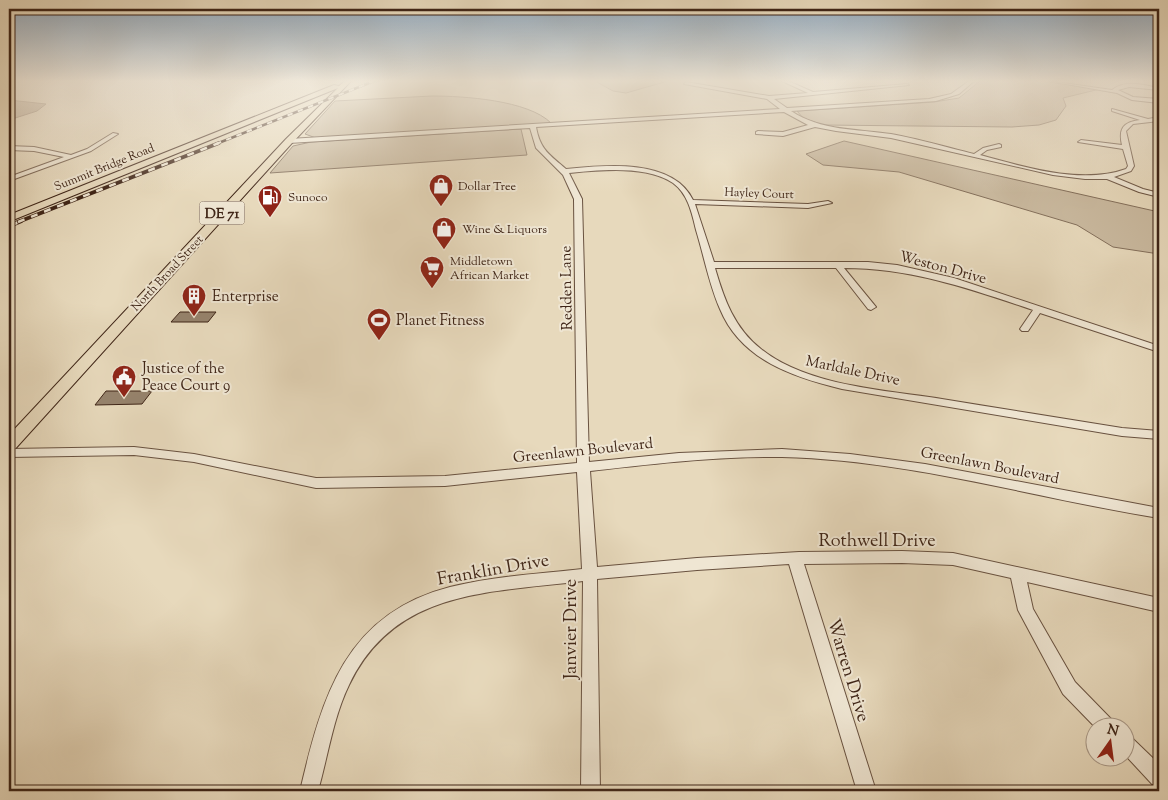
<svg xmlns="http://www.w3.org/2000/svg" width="1168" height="800" viewBox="0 0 1168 800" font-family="'Sorts Mill Goudy',serif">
	<rect width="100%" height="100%" fill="#e7d9bc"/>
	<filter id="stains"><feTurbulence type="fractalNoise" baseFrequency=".004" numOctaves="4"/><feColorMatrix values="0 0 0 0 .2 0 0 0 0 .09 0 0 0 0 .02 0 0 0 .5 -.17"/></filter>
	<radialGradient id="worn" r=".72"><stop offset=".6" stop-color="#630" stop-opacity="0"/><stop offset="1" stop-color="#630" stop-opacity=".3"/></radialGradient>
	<g fill="#cabaa0" stroke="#84705c">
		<path d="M595,81H668L626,93L613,91Z"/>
		<path d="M980,81H1040L1100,89L1063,98L1066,106L1056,120L1039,125L1012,127L823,125L803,118L797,111L934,102L959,98Z"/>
		<path d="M432,96C463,96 528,100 551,123L316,138L305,134L335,101Z"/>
		<path d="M521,129L527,155L270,173L293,146L311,142Z"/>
		<path d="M844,141L1159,212V254L1113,247L1077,225L899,172L823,165L806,154Z"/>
	</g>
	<path fill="#ae9c84" stroke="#826c58" d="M9,100L46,104L37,111L9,120Z"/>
	<g fill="#96836d" stroke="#3f2517">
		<path d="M180,312H216L208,322H171Z"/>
		<path d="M106,391H152L142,404L95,405Z"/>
	</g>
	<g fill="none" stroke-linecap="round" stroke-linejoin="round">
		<defs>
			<g id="minor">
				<path d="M782,81H788L813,92L907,84L909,85L774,99L787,108L929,99L951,94L969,81H974L959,94L936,101L791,111C821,131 857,129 891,134C919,139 946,147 974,154L983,148L999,144L1001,145V147L987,150L980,155C1025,167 1081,185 1126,169L1128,166L1123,149L1078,142L1081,140L1122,145C1118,128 1124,122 1140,120L1112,111V109L1148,119L1159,117V121L1133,124L1126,131L1134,166L1131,171L1114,177L1143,189L1159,193V197L1139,192L1107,179H1085L1053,175L891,138L836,131L815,127L783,136L756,134V132L758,131L783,132L808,125L784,112L536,127C540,150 550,155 566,169C605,165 673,158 693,200L808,204L828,201L832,203L808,208L695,204L714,262H868L897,265L954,278L1159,346V352L1040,313L1028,331H1022L1020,329L1033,310C971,289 911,268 844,268L876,307L871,310L868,309L836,268H715C724,299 734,328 761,349C807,386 885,390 942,399C1002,409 1062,418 1122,428L1159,431V439L1122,436L842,389C793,377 741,360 720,309C709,284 704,256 696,230C692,213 688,194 673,183C647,165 599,170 569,173L582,199L589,462L679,453L782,449L850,454L925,464L1159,508V518C1034,498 910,460 782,457C718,456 653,464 590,471L597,567L697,558L799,552L902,551L953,553L1159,598V612L1027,582L1033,609L1075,682L1114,722L1117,728H1096L1063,694L1018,610L1011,578L953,565L902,563L804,564L876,791H857L789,564L697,570L597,579L600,791H581L583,581C491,593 395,588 349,685C333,718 328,756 318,791H300C322,697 345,614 450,587C493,576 539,574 582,569L577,472L445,486L316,488L194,462L134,455L9,457V449L134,447L194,454L316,478L445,476L577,463L574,199L563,175L536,148L530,128L289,143L286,141L289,139L780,109L767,99L684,84L686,82L769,96L808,93Z"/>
				<path d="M1049,81L1112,90C1125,79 1144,85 1159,88V90L1129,87L1118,90L1133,97L1159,99V103L1132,100L1117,93Z"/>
				<path d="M113,133L118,134L91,151L9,181V177L64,157L34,151L9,150V146L34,147L71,155L87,149Z"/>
				<path d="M1126,735L1132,738L1159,764V786L1152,784L1126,756Z"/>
			</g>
			<path id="major" d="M345,81H351L292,143L15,449L9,450V435L286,139L338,88L13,220L9,221V215L334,85L339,86Z"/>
		</defs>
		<use href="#minor" stroke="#695240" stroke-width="2"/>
		<use href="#major" stroke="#3f2517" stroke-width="2"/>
		<use href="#minor" fill="#efe6d3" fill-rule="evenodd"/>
		<use href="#major" fill="#e7d9bc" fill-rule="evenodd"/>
		<defs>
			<path id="rail-far2" d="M216,144L374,81"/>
			<path id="rail-far1" d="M18,222L219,143"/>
			<path id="rail" d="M9,226L21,221"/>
		</defs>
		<use href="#rail-far2" stroke="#3f2517" stroke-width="2.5"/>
		<use href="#rail-far1" stroke="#3f2517" stroke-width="4"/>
		<use href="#rail" stroke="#3f2517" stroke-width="4.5"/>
		<use href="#rail-far2" stroke="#efe6d3" stroke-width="2" stroke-dasharray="5.5" stroke-linecap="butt"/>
		<use href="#rail-far1" stroke="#efe6d3" stroke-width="2.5" stroke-dasharray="7" stroke-linecap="butt"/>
		<use href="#rail" stroke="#efe6d3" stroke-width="3" stroke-dasharray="9" stroke-linecap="butt"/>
	</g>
	<linearGradient id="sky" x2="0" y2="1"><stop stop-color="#91aac0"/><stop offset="0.42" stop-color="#f4eee1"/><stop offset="1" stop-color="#f4eee1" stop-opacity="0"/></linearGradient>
	<rect width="1168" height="193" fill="url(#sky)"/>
	<defs>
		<symbol id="shop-pin" viewBox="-11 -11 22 30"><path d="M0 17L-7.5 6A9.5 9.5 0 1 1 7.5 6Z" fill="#8f2418" stroke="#efe6d3"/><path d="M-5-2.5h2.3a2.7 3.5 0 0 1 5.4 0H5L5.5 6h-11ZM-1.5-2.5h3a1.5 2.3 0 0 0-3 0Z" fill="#fff"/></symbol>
		<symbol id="fuel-pin" viewBox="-11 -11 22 30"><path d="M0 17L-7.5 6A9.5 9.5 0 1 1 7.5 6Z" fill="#8f2418" stroke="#efe6d3"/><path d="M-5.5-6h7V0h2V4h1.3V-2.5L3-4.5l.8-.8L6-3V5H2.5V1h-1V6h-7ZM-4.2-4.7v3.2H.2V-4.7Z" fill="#fff"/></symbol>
		<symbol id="supermarket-pin" viewBox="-11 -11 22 30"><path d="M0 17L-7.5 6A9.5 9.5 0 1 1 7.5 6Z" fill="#8f2418" stroke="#efe6d3"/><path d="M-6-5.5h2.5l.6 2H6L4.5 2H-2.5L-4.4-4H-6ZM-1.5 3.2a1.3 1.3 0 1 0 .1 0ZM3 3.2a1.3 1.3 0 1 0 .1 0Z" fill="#fff"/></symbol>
		<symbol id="building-pin" viewBox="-11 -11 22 30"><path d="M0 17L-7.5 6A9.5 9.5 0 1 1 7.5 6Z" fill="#8f2418" stroke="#efe6d3"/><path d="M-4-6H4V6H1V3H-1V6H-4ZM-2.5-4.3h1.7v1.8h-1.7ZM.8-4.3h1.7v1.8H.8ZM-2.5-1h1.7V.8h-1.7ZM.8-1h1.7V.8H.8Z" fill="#fff"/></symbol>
		<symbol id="stadium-pin" viewBox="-11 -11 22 30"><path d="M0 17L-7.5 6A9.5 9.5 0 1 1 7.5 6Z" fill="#8f2418" stroke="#efe6d3"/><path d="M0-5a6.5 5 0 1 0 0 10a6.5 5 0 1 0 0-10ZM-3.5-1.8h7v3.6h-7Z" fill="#fff"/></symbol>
		<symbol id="civic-pin" viewBox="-11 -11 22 30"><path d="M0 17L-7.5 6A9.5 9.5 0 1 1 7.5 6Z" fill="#8f2418" stroke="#efe6d3"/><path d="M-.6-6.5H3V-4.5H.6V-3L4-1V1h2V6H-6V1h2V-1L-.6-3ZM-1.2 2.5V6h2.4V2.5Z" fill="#fff"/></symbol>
	</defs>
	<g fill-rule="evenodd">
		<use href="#shop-pin" x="427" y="172" width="28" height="38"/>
		<use href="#fuel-pin" x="256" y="183" width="28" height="38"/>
		<use href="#shop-pin" x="430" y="215" width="28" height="38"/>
		<use href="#supermarket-pin" x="418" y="254" width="28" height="38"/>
		<use href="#building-pin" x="180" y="282" width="28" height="38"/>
		<use href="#stadium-pin" x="365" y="306" width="28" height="38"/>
		<use href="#civic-pin" x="110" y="363" width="28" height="38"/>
	</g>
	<g text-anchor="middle" stroke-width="4" stroke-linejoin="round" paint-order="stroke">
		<g font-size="12" fill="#3f2517" stroke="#efe6d3">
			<text transform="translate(104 167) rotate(-22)" y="4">Summit Bridge Road</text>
			<text transform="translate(759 193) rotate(2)" y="4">Hayley Court</text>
			<text transform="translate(167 273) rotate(-47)" y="4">North Broad Street</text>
		</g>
		<g font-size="12" fill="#3f2517" stroke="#efe6d3" text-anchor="start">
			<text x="458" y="190">Dollar Tree</text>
			<text x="288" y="201">Sunoco</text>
			<text x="462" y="233">Wine &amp; Liquors</text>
			<text x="450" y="265">Middletown<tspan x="450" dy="14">African Market</tspan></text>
		</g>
		<rect fill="#efe6d3" stroke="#745f4f" stroke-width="1" x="199.5" y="201.5" width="45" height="23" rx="4"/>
		<g font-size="14" font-weight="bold" fill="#3f2517">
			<text x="222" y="218">DE 71</text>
		</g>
		<g font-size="15" fill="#3f2517" stroke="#efe6d3">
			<text transform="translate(943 267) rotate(15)" y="5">Weston Drive</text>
			<text transform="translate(566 288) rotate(-91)" y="5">Redden Lane</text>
			<text transform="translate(853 370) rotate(12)" y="5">Marldale Drive</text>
			<text transform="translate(583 450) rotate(-6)" y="5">Greenlawn Boulevard</text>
			<text transform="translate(990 465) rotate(11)" y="5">Greenlawn Boulevard</text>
		</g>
		<g font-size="15" fill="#3f2517" stroke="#efe6d3" text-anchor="start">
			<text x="212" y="301">Enterprise</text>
			<text x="396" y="325">Planet Fitness</text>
			<text x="142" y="373">Justice of the<tspan x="142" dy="17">Peace Court 9</tspan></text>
		</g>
		<g font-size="18" fill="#3f2517" stroke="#efe6d3">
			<text x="877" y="546">Rothwell Drive</text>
			<text transform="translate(493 569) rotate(-10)" y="6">Franklin Drive</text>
			<text transform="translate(570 629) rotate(-90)" y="6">Janvier Drive</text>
			<text transform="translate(849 670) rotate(73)" y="6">Warren Drive</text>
		</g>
	</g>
	<rect width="1168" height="800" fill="none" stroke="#e7d9bc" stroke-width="30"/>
	<rect x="10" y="10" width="1148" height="780" fill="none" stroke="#3f2517" stroke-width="2.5"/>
	<rect x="15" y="15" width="1138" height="770" fill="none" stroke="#3f2517"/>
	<g transform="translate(1110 742) rotate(14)"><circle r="24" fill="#efe6d3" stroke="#a99988"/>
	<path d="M0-4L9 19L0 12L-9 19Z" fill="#8f2418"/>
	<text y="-8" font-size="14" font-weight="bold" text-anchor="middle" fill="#3f2517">N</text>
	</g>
	<rect width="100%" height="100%" filter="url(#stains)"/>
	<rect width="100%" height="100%" fill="url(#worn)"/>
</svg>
